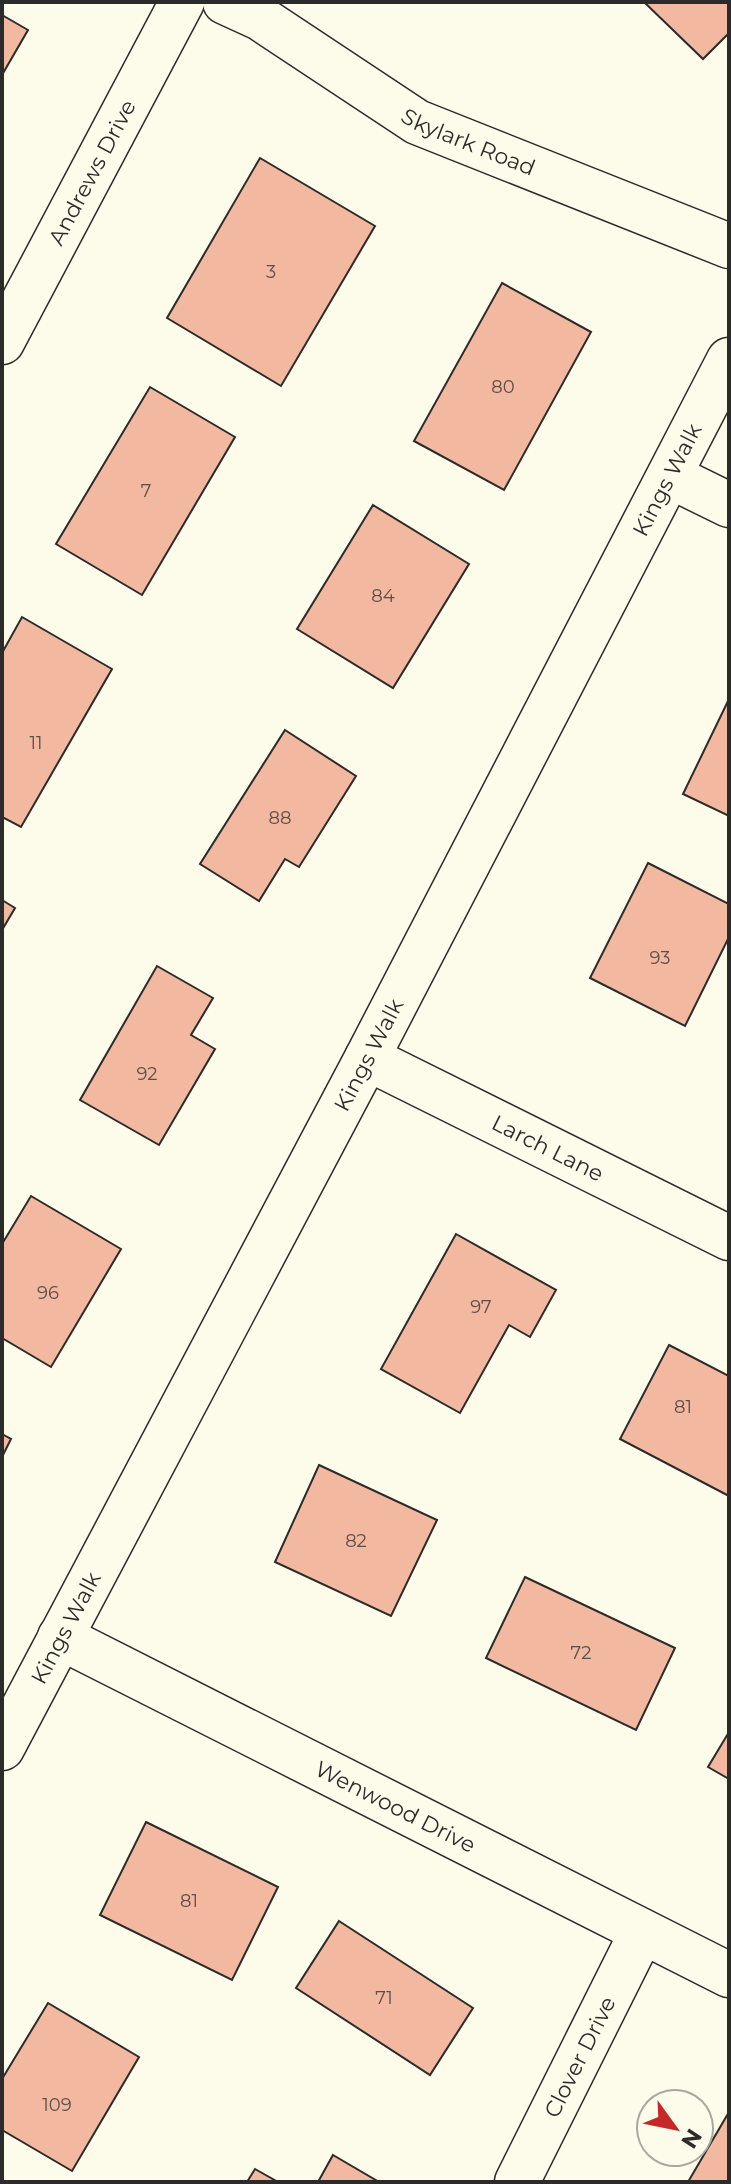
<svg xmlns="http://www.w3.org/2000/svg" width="731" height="2184" viewBox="0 0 731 2184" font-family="Montserrat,sans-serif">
	<rect width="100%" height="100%" fill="#fdfbea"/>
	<g fill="#f2b8a0" stroke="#2b2b2b" stroke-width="2">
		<path d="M644,2H729V33L703,59Z"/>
		<path d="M2,15L28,30L2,75Z"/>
		<path d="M260,158L375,226L281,386L167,318Z"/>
		<path d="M502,283L591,332L504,490L414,441Z"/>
		<path d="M150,387L235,437L142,595L56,544Z"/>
		<path d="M373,505L469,564L393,688L297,629Z"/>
		<path d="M22,617L112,669L21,827L2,817V653Z"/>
		<path d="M729,699V816L683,794Z"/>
		<path d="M285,730L356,776L299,867L285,859L259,901L200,864Z"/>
		<path d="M648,863L729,904V937L685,1026L590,978Z"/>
		<path d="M2,900L15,908L2,930Z"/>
		<path d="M157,966L213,998L191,1035L215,1049L159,1145L80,1100Z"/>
		<path d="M31,1196L121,1249L51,1367L2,1338V1244Z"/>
		<path d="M456,1234L556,1290L530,1337L509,1325L460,1413L381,1369Z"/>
		<path d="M669,1345L729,1376V1496L620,1439Z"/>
		<path d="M2,1434L11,1439L2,1457Z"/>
		<path d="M319,1465L437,1520L391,1616L275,1562Z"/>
		<path d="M525,1577L675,1648L636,1730L486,1658Z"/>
		<path d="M729,1732V1779L708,1767Z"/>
		<path d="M146,1822L278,1887L232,1980L100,1915Z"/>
		<path d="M339,1921L473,2008L430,2075L296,1988Z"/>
		<path d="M48,2003L139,2057L72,2171L2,2130V2079Z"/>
		<path d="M729,2112V2182H688Z"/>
		<path d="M333,2155L379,2182H318Z"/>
		<path d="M255,2169L278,2182H247Z"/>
	</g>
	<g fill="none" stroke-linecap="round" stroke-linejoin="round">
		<defs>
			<g id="minor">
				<path id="s1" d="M225,2L260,18L417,122L729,246"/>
				<path id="s2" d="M2,342L182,2"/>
				<path d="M670,476L729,505"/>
				<path id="s3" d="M367,1058L729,1238"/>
				<path id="s4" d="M60,1637L729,1975"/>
				<path id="s5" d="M2,1748L367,1058L729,360"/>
				<path id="s6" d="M517,2182L642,1932"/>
			</g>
		</defs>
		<use href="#minor" stroke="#2b2b2b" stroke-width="47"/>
		<use href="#minor" stroke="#fdfbea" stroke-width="44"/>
	</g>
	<g text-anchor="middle" stroke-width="6" stroke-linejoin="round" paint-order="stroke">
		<g font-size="18" fill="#5d4e48">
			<text x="271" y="278">3</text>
			<text x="503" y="393">80</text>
			<text x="146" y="497">7</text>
			<text x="383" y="602">84</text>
			<text x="36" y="749">11</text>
			<text x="280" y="824">88</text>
			<text x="660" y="964">93</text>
			<text x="147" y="1080">92</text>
			<text x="48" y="1299">96</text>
			<text x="481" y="1313">97</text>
			<text x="683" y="1413">81</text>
			<text x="356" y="1547">82</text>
			<text x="581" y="1659">72</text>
			<text x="189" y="1907">81</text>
			<text x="384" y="2004">71</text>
			<text x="57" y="2111">109</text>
		</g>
		<g font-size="22" fill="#2b2b2b" stroke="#fdfbea">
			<text dy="8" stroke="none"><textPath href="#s1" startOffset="282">Skylark Road</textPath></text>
			<text dy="8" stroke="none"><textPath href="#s2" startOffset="192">Andrews Drive</textPath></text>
			<text dy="8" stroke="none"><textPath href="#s5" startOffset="1432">Kings Walk</textPath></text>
			<text dy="8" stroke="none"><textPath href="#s5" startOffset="784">Kings Walk</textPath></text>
			<text dy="8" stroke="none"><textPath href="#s3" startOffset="202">Larch Lane</textPath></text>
			<text dy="8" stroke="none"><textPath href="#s5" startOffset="136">Kings Walk</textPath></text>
			<text dy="8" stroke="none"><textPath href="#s4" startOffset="376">Wenwood Drive</textPath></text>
			<text dy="8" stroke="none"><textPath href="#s6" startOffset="140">Clover Drive</textPath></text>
		</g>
	</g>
	<rect width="731" height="2184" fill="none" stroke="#2b2b2b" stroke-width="8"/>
	<g transform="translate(675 2128) rotate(123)"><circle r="38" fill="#fdfbea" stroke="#a9a89e" stroke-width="2"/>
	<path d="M0-6L14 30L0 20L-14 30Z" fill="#c62828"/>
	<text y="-12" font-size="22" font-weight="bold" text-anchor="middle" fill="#2b2b2b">N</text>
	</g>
</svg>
